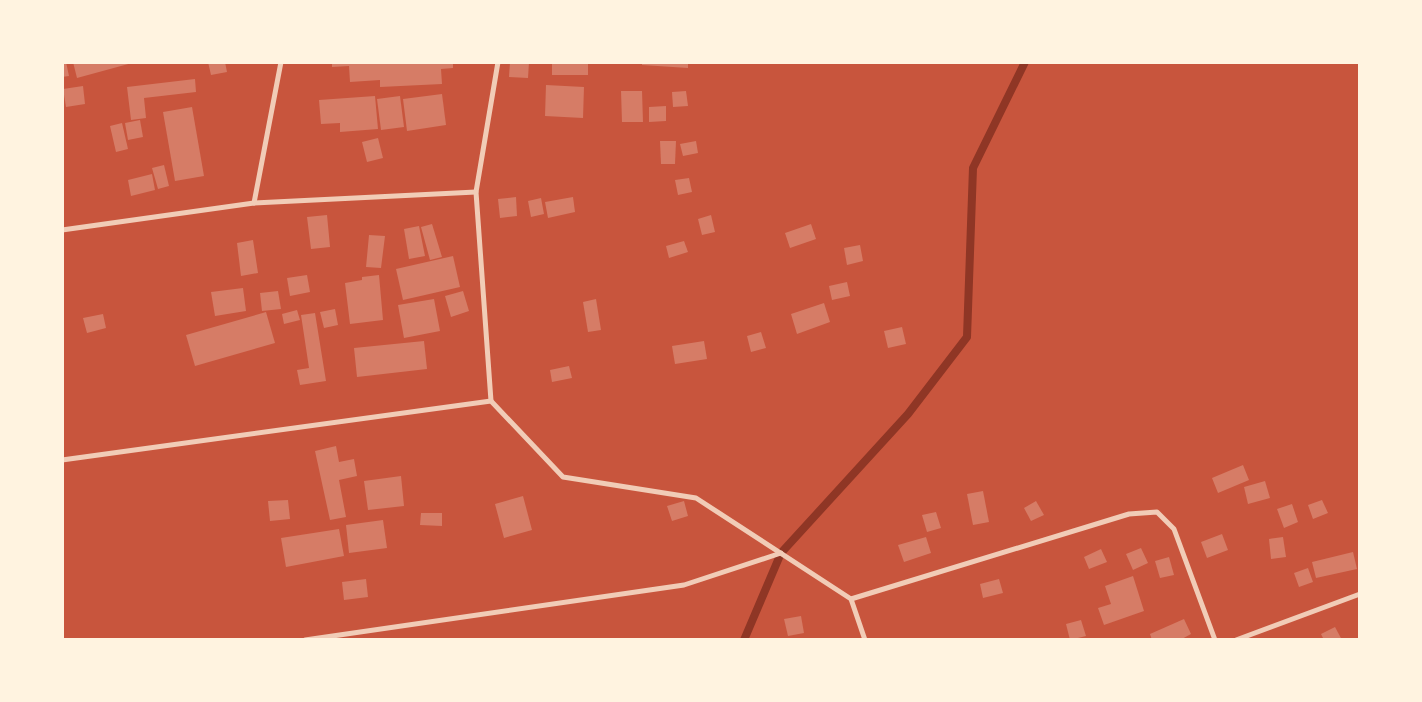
<svg xmlns="http://www.w3.org/2000/svg" width="1422" height="702" viewBox="0 0 1422 702" font-family="'Times New Roman',serif">
	<rect width="100%" height="100%" fill="#c8553d"/>
	<g fill="none" stroke-linecap="round" stroke-linejoin="round">
		<path stroke="#8f3625" stroke-width="8" d="M744,640L781,553L908,414L967,337L973,168L1025,62"/>
	</g>
	<g fill="#d67c66">
		<path d="M62,62H66L69,76L62,77Z"/>
		<path d="M73,62H132V63L77,78Z"/>
		<path d="M208,62H225L227,72L211,75Z"/>
		<path d="M332,62H453V68L441,69L442,84L380,87V80L350,82L349,66L332,67Z"/>
		<path d="M510,62H529L528,78L509,77Z"/>
		<rect x="552" y="62" width="36" height="13"/>
		<path d="M642,62H688V68L642,65Z"/>
		<path d="M195,79L196,92L144,98L146,118L131,120L127,87Z"/>
		<path d="M546,85L584,87L583,118L545,116Z"/>
		<path d="M83,86L85,104L66,107L63,89Z"/>
		<path d="M621,91H642L643,122H622Z"/>
		<path d="M686,91L688,106L673,107L672,92Z"/>
		<path d="M442,94L446,125L407,131L403,99Z"/>
		<path d="M375,96L378,129L340,132V123L321,124L319,100Z"/>
		<path d="M400,96L404,127L381,130L377,99Z"/>
		<path d="M666,106V121L649,122V107Z"/>
		<path d="M192,107L204,176L175,181L163,112Z"/>
		<path d="M140,120L143,137L128,140L125,123Z"/>
		<path d="M122,123L128,149L116,152L110,126Z"/>
		<path d="M378,138L383,158L367,162L362,142Z"/>
		<path d="M660,141H676L675,164H661Z"/>
		<path d="M696,141L698,153L683,156L680,144Z"/>
		<path d="M164,165L169,186L158,189L152,168Z"/>
		<path d="M152,174L155,190L131,196L128,180Z"/>
		<path d="M689,178L692,192L678,195L675,180Z"/>
		<path d="M516,197L517,216L500,218L498,199Z"/>
		<path d="M573,197L575,212L548,218L545,202Z"/>
		<path d="M541,198L544,214L531,217L528,201Z"/>
		<path d="M327,215L330,247L311,249L307,217Z"/>
		<path d="M711,215L715,232L702,235L698,219Z"/>
		<path d="M432,224L442,257L430,260L421,227Z"/>
		<path d="M811,224L816,239L790,248L785,233Z"/>
		<path d="M419,226L425,256L409,259L404,229Z"/>
		<path d="M369,235L385,236L381,268L366,267Z"/>
		<path d="M253,240L258,273L241,276L237,243Z"/>
		<path d="M684,241L688,252L669,258L666,246Z"/>
		<path d="M860,245L863,261L847,265L844,248Z"/>
		<path d="M453,256L460,287L403,300L396,269Z"/>
		<path d="M307,275L310,292L290,296L287,278Z"/>
		<path d="M379,275L383,320L350,324L345,283L362,280V277Z"/>
		<path d="M847,282L850,296L832,300L829,286Z"/>
		<path d="M243,288L246,311L215,316L211,292Z"/>
		<path d="M278,291L281,309L262,311L260,293Z"/>
		<path d="M463,291L469,311L451,317L445,296Z"/>
		<path d="M434,299L440,331L404,338L398,305Z"/>
		<path d="M596,299L601,330L588,332L583,302Z"/>
		<path d="M824,303L830,322L797,334L791,314Z"/>
		<path d="M335,309L338,325L324,328L320,312Z"/>
		<path d="M297,310L300,320L284,324L282,314Z"/>
		<path d="M266,312L275,343L195,366L186,335Z"/>
		<path d="M315,313L326,381L300,385L297,370L309,368L301,315Z"/>
		<path d="M103,314L106,328L87,333L83,318Z"/>
		<path d="M902,327L906,344L888,348L884,331Z"/>
		<path d="M761,332L766,348L751,352L747,336Z"/>
		<path d="M424,341L427,369L357,377L354,348Z"/>
		<path d="M704,341L707,359L675,364L672,346Z"/>
		<path d="M569,366L572,378L552,382L550,370Z"/>
		<path d="M336,446L339,462L354,459L357,476L339,480L346,517L330,520L315,451Z"/>
		<path d="M1243,465L1249,480L1218,493L1212,478Z"/>
		<path d="M401,476L404,506L368,510L364,481Z"/>
		<path d="M1265,481L1270,498L1248,504L1244,487Z"/>
		<path d="M983,491L989,522L973,525L967,494Z"/>
		<path d="M523,496L532,530L504,538L495,504Z"/>
		<path d="M288,500L290,519L270,521L268,501Z"/>
		<path d="M1322,500L1328,513L1313,519L1308,505Z"/>
		<path d="M684,501L688,516L672,521L667,506Z"/>
		<path d="M1036,501L1044,515L1031,521L1024,508Z"/>
		<path d="M1292,504L1298,522L1284,528L1277,509Z"/>
		<path d="M936,512L941,528L927,532L922,515Z"/>
		<path d="M421,513H442V526L420,525Z"/>
		<path d="M383,520L387,548L349,553L346,525Z"/>
		<path d="M339,529L344,556L286,567L281,538Z"/>
		<path d="M1222,534L1228,550L1207,558L1201,542Z"/>
		<path d="M926,537L931,553L904,562L898,545Z"/>
		<path d="M1283,537L1286,557L1271,559L1269,539Z"/>
		<path d="M1141,548L1148,563L1133,570L1126,554Z"/>
		<path d="M1101,549L1107,562L1089,569L1084,557Z"/>
		<path d="M1353,552L1357,569L1316,578L1312,562Z"/>
		<path d="M1169,557L1174,575L1160,578L1155,561Z"/>
		<path d="M1308,568L1313,582L1299,587L1294,573Z"/>
		<path d="M1133,576L1144,611L1104,625L1098,608L1111,604L1105,586Z"/>
		<path d="M366,579L368,597L344,600L342,582Z"/>
		<path d="M999,579L1003,593L983,598L980,584Z"/>
		<path d="M801,616L804,633L788,636L784,619Z"/>
		<path d="M1184,619L1191,634L1180,640H1152L1150,634Z"/>
		<path d="M1081,620L1086,636L1070,640L1066,624Z"/>
		<path d="M1335,627L1342,640H1324L1321,634Z"/>
	</g>
	<g fill="none" stroke-linecap="round" stroke-linejoin="round">
		<g stroke="#f1ccb7" stroke-width="5">
			<path d="M254,203L281,62"/>
			<path d="M62,230L254,203L476,192"/>
			<path d="M491,401L476,192L498,62"/>
			<path d="M62,460L491,401L563,477L696,498L851,599L865,640"/>
			<path d="M851,599L1129,514L1157,512L1174,529L1215,640"/>
			<path d="M305,640L684,585L781,553"/>
			<path d="M1236,640L1360,594"/>
		</g>
	</g>
	<rect width="1422" height="702" fill="none" stroke="#fff3e0" stroke-width="128"/>
</svg>
